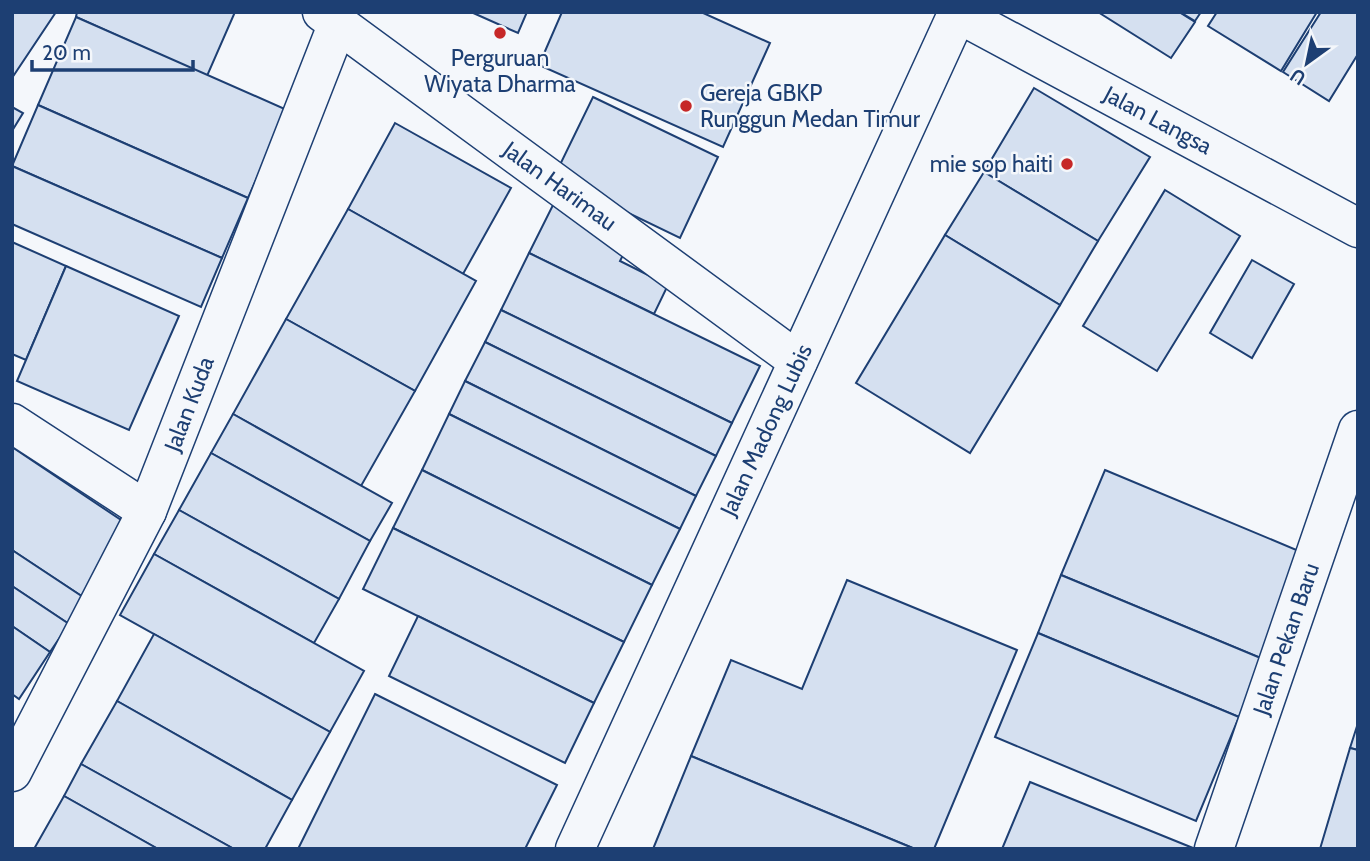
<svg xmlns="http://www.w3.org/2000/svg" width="1370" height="861" viewBox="0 0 1370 861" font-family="Cabin,sans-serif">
	<rect width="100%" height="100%" fill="#f4f7fb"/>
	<g fill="#d5e0f0" stroke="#1d3f73" stroke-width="2">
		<path d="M12,12H56L12,78Z"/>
		<path d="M77,12H235L207,76L76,17Z"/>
		<path d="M471,12H527L518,33Z"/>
		<path d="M562,12H701L770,43L723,147L539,65Z"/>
		<path d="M1098,12H1179L1195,22L1171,58Z"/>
		<path d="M1180,12H1201L1195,21Z"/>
		<path d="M1217,12H1317L1281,71L1208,26Z"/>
		<path d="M1321,12H1358V54L1329,101L1283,72Z"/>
		<path d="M76,17L287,110L248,198L38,105Z"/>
		<path d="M1034,88L1150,157L1098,241L984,172Z"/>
		<path d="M593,97L718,157L680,238L554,177Z"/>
		<path d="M38,105L248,198L222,258L12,166Z"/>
		<path d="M12,107L23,113L12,131Z"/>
		<path d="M395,123L511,188L463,274L348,209Z"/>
		<path d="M12,166L222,258L201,307L12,224Z"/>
		<path d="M984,172L1098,241L1060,305L945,235Z"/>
		<path d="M1165,190L1240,236L1157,371L1083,326Z"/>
		<path d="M554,203L630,241L620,261L668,285L654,314L529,253Z"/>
		<path d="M348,209L476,281L415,391L286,319Z"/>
		<path d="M945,235L1060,305L970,453L856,383Z"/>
		<path d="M12,242L66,266L26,360L12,354Z"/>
		<path d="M529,253L760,366L732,423L501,310Z"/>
		<path d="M1252,260L1294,284L1252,358L1210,333Z"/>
		<path d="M66,266L179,316L129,430L17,381Z"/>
		<path d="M501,310L732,423L716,456L485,342Z"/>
		<path d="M286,319L415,391L361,486L233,414Z"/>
		<path d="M485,342L716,456L696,496L465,381Z"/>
		<path d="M465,381L696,496L680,529L449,414Z"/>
		<path d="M233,414L392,503L370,541L211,453Z"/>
		<path d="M449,414L680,529L652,585L422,470Z"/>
		<path d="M12,447L133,528L86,599L12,550Z"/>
		<path d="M211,453L370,541L339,599L179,510Z"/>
		<path d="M422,470L652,585L624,642L393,528Z"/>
		<path d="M1105,470L1306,554L1263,659L1061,575Z"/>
		<path d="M179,510L339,599L314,643L154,554Z"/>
		<path d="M393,528L624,642L594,703L363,589Z"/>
		<path d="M12,550L86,599L69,624L12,586Z"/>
		<path d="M154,554L364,671L330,732L120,615Z"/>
		<path d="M1061,575L1263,659L1239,717L1038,633Z"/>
		<path d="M847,580L1017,650L934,849H915L691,756L731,660L802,689Z"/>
		<path d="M12,586L69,624L50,652L12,626Z"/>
		<path d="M418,616L594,703L565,763L389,676Z"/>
		<path d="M12,626L50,652L19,699L12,694Z"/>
		<path d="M1038,633L1239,717L1196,821L995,737Z"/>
		<path d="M154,634L330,732L292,800L117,701Z"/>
		<path d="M375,694L557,785L525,849H298Z"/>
		<path d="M117,701L292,800L265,849H234L81,764Z"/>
		<path d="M1358,723V750L1350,748Z"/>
		<path d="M1350,748L1358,750V849H1320Z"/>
		<path d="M691,756L763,786L915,849H653Z"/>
		<path d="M81,764L234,849H158L64,796Z"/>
		<path d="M1030,782L1193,848L1002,849Z"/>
		<path d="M64,796L158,849H34Z"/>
	</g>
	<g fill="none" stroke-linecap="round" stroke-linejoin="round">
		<defs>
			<g id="street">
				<path d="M322,12L798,361"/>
				<path d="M957,13L1358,228"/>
				<path d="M12,423L147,511"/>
				<path d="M12,772L147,511L338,23"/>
				<path d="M1214,849L1358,430"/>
			</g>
			<path id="secondary" d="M575,849L958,12"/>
		</defs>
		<use href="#street" stroke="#1d3f73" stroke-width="41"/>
		<use href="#secondary" stroke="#1d3f73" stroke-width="41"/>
		<use href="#street" stroke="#f4f7fb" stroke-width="38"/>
		<use href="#secondary" stroke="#f4f7fb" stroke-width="38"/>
	</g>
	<g fill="#c62828" stroke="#f4f7fb" stroke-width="2.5">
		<circle cx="500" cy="33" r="7"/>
		<circle cx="686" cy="106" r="7"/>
		<circle cx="1067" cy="164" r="7"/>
	</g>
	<g text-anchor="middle" stroke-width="5" stroke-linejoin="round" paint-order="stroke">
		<g font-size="23" fill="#1d3f73" stroke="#f4f7fb">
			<text x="500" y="66">Perguruan<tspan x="500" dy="26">Wiyata Dharma</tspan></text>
			<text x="700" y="101" text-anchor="start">Gereja GBKP<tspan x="700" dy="26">Runggun Medan Timur</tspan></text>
			<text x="1053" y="172" text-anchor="end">mie sop haiti</text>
		</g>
		<g font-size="23" fill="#1d3f73" stroke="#f4f7fb">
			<text transform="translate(1158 120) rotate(28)" y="8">Jalan Langsa</text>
			<text transform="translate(560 186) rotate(36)" y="8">Jalan Harimau</text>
			<text transform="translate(189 404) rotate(-69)" y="8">Jalan Kuda</text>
			<text transform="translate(766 430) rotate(-65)" y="8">Jalan Madong Lubis</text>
			<text transform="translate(1286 639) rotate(-71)" y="8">Jalan Pekan Baru</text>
		</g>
	</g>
	<rect width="1370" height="861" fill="none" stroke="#1d3f73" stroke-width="28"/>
	<g transform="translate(1307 63) rotate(213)" stroke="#f4f7fb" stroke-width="5" paint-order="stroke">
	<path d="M0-5L12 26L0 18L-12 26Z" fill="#1d3f73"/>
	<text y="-10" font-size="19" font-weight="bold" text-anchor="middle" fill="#1d3f73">U</text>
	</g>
	<path d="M32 60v10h161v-10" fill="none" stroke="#1d3f73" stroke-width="3.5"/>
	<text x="42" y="60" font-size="21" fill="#1d3f73" stroke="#f4f7fb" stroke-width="5" paint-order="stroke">20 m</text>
</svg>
